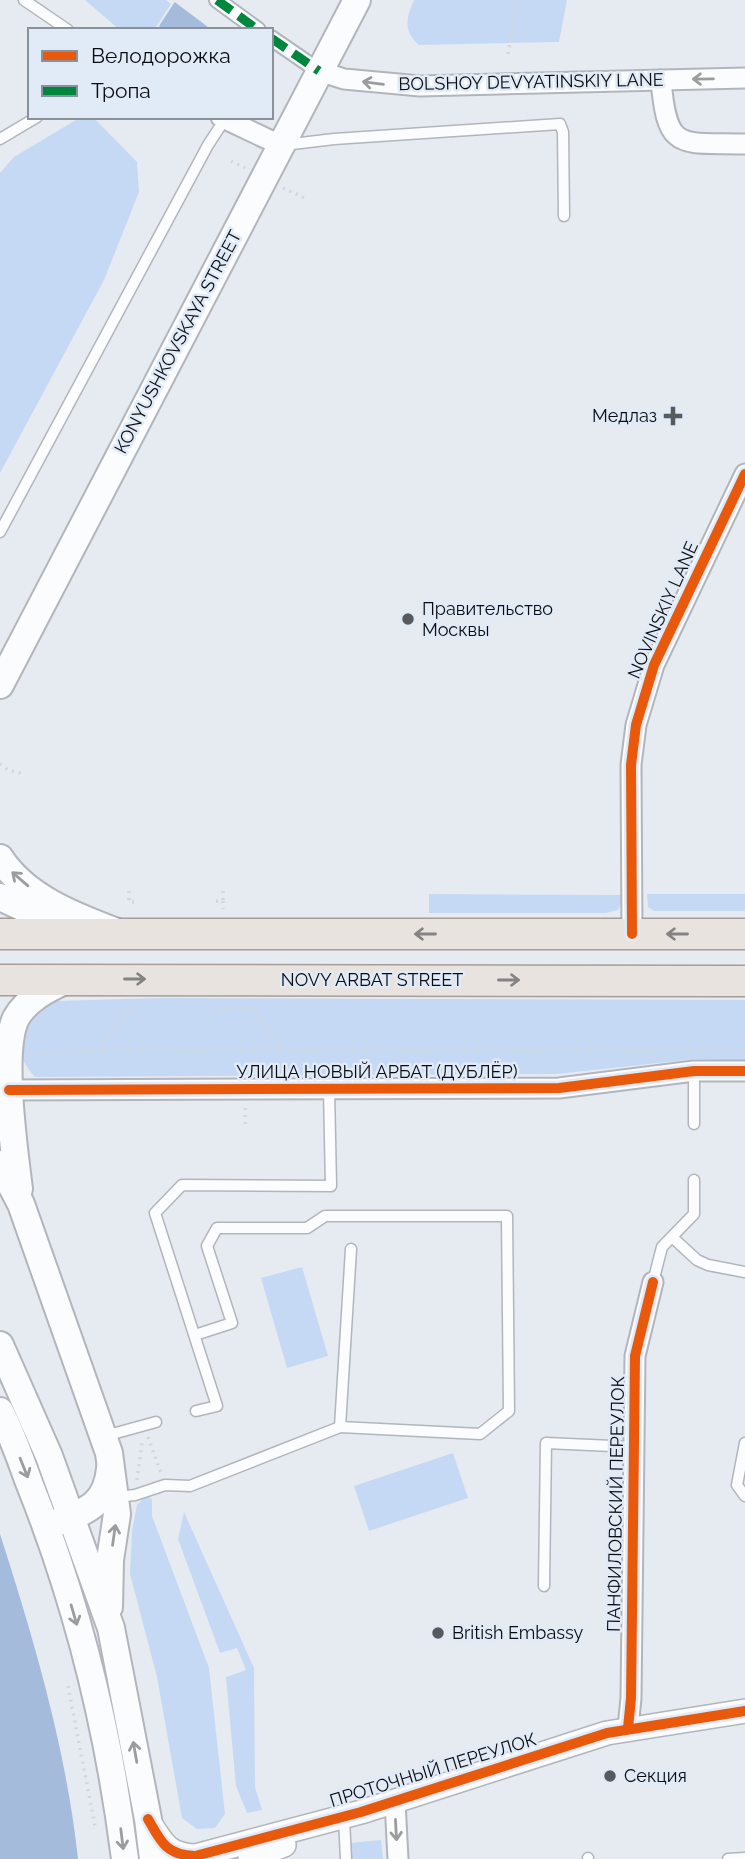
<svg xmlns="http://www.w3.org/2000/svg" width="745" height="1859" viewBox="0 0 745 1859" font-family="Raleway,sans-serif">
	<rect width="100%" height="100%" fill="#e6ebf2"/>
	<g fill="#c6d9f4">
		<path d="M85,0H166L171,4L154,30H120Z"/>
		<path d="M414,0H567L559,42L419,45C403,32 406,17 414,0Z"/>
		<path d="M81,117H93L137,162L139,192L104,280L0,473V173L14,157Z"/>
		<path d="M429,894L621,895V903L618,910L606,913H429Z"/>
		<path d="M647,894H745V911H654L648,907Z"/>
		<path d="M158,998L745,1000V1061L695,1059L557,1074L35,1077C8,1046 21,1035 39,1005L56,1001Z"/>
		<path d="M302,1267L328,1356L287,1368L261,1278Z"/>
		<path d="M453,1453L468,1498L369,1531L354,1486Z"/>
		<path d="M146,1496L152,1499V1516L209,1668L225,1814L215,1828L197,1829L182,1818L157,1677L130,1574L132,1531L137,1505Z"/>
		<path d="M184,1512L254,1668L255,1787L262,1810L247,1813L236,1786L226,1677L246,1670L237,1648L220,1653L178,1539Z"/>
		<path d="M381,1840L383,1859H351L350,1843Z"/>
	</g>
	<g fill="#a4bbdb">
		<path d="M176,0L220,30H165L159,26Z"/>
		<path d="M0,1534C34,1640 66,1748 78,1859H0Z"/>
	</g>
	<path fill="#e6ebf2" d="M172,0H244L224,30H212Z"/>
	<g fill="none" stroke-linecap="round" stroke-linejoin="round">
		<defs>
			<g id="service">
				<path d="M24,0L68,30"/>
				<path d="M0,139L37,117"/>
				<path d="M284,145L334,139L560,124L563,132L564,216"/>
				<path d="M0,532L208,145L225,119"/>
				<path d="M694,1071V1124"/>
				<path d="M672,1237L697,1260L708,1265L745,1272"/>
				<path d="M653,1282L662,1247L694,1214V1180"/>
				<path d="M196,1411L217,1406L155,1213L182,1185L331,1186L329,1090"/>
				<path d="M340,1427L351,1249"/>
				<path d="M105,1436L156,1422"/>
				<path d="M745,1443L737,1485L745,1496"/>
				<path d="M116,1497L135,1495L165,1485L190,1486L340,1427L480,1434L509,1411L507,1216H325L307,1228H217L207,1246L232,1323L195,1335"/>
				<path d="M544,1586L546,1443L634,1447"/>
				<path d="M344,1819L346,1859"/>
				<path d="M588,1858V1859"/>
				<path d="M728,1859L745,1858"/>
			</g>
			<g id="pedestrian">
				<path d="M217,0L258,30"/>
				<path d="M271,38L319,71"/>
			</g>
			<g id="minor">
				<path d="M319,71L344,79L420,86L745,78"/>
				<path d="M661,80C667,153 680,142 745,144"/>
				<path d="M221,117L280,145"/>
				<path d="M632,934L631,765L636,725L654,665L745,474"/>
				<path d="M9,1090L559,1088L694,1071H745"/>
				<path d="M628,1728L631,1698L635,1356L653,1282"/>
				<path d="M395,1801L398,1859"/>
			</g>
			<g id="tertiary">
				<path d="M148,1820C162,1842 167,1855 195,1856L361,1812L607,1733L745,1711"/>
				<path d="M250,1859L284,1845"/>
			</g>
			<g id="secondary">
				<path d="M0,685L357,0"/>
				<path d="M0,858C26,898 75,916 117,932"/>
				<path d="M0,897L64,927"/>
				<path d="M0,1164L21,1204L109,1453L117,1514L110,1560L109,1607"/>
				<path d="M19,1189C14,1149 0,1051 16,1018C27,999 47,989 67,980"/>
				<path d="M0,1345L49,1456L111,1628L148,1819L153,1859"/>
				<path d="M0,1411C12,1434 21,1461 30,1485C78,1605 109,1732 125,1859"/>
				<path d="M55,1523C86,1511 106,1506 110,1469"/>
			</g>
			<g id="primary">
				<path d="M0,934H745"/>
				<path d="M0,980L745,981"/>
			</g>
		</defs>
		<use href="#service" stroke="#b2b5bb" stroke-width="13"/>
		<use href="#pedestrian" stroke="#b2b5bb" stroke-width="18"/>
		<use href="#minor" stroke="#b2b5bb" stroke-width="23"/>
		<use href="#tertiary" stroke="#b2b5bb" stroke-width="26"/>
		<use href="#secondary" stroke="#b2b5bb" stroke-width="30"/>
		<use href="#primary" stroke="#a69d97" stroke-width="33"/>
		<g stroke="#d4d6d8" stroke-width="3.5" stroke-dasharray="2 5" stroke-linecap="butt">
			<path d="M508,54L518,0"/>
			<path d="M231,161L245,168"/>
			<path d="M283,188L305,198"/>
			<path d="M0,764L8,770L25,774"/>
			<path d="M129,891V902H136"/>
			<path d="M223,891V901"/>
			<path d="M216,901H223V909"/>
			<path d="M218,1009H254L282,1048"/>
			<path d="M102,1049L125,1010H136"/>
			<path d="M30,1055L102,1049H745"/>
			<path d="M245,1108V1127"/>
			<path d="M148,1437L161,1473"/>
			<path d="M137,1480L142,1442"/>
			<path d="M68,1686L95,1826"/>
		</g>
		<use href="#service" stroke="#fbfcfd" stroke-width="10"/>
		<use href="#pedestrian" stroke="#fbfcfd" stroke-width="14"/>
		<use href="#minor" stroke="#fbfcfd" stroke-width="19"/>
		<use href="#tertiary" stroke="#fbfcfd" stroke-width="23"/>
		<use href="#secondary" stroke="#fbfcfd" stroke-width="26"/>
		<use href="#primary" stroke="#e9e3df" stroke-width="30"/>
		<g stroke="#00873e" stroke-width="9" stroke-dasharray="18 9" stroke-linecap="butt">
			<path d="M217,0L258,30"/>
			<path d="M271,38L319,71"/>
		</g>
		<defs>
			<g id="cycleway">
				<path d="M632,934L631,765L636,725L654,665L745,474"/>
				<path d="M9,1090L559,1088L694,1071H745"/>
				<path d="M628,1728L631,1698L635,1356L653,1282"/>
				<path d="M148,1819C161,1842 166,1855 195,1856L361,1812L607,1733L745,1711"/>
			</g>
		</defs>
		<use href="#cycleway" stroke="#e1eaf7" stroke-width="15"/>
		<use href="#cycleway" stroke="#e8590c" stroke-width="10"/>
	</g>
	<defs><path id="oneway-shaft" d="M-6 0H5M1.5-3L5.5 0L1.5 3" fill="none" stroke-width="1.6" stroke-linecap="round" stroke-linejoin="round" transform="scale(1.75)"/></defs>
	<g stroke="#9a9c9e">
		<use href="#oneway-shaft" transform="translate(703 79) rotate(179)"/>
		<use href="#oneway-shaft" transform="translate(373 83) rotate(-173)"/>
		<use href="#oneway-shaft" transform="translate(20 879) rotate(-139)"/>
		<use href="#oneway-shaft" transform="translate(24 1468) rotate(68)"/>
		<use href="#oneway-shaft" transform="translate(114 1535) rotate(-82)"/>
		<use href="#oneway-shaft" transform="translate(74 1615) rotate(74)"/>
		<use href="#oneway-shaft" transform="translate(135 1752) rotate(-100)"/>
		<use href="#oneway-shaft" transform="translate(396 1830) rotate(87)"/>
		<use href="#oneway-shaft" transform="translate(122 1839) rotate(83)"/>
	</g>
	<g stroke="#848282">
		<use href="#oneway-shaft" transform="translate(425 934) rotate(180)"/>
		<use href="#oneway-shaft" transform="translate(677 934) rotate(180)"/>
		<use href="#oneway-shaft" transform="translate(135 979)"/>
		<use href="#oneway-shaft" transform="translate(509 980)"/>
	</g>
	<g fill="#565a5f" stroke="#e1eaf7" stroke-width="2.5">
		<path d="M669.5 405.5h7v7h7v7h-7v7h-7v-7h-7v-7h7z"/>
		<circle cx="408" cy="619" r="7"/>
		<circle cx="438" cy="1633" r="7"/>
		<circle cx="610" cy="1776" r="7"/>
	</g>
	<g text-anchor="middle" stroke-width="5" stroke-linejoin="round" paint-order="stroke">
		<g font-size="18" fill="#090c10" stroke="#e1eaf7">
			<text transform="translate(531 82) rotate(-1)" y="6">BOLSHOY DEVYATINSKIY LANE</text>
			<text transform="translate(178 342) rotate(-62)" y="6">KONYUSHKOVSKAYA STREET</text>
			<text transform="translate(663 610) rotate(-66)" y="6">NOVINSKIY LANE</text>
			<text x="372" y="986">NOVY ARBAT STREET</text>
			<text x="377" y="1078">УЛИЦА НОВЫЙ АРБАТ (ДУБЛЁР)</text>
			<text transform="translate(616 1504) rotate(-89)" y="6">ПАНФИЛОВСКИЙ ПЕРЕУЛОК</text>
			<text transform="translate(433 1770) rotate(-17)" y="6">ПРОТОЧНЫЙ ПЕРЕУЛОК</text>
		</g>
		<g font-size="18" fill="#090c10" stroke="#e1eaf7" text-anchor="start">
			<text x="657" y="422" text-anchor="end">Медлаз</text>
			<text x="422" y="615">Правительство<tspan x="422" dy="21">Москвы</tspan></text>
			<text x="452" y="1639">British Embassy</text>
			<text x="624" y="1782">Секция</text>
		</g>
	</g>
	<rect x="28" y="28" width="245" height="91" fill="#e1eaf7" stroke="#8b919b" stroke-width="2"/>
	<rect x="42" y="51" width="35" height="10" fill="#e8590c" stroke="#8b919b" stroke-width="2"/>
	<text x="91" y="63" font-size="21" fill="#090c10">Велодорожка</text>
	<rect x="42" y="86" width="35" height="10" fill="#00873e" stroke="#8b919b" stroke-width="2"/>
	<text x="91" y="98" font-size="21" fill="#090c10">Тропа</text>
</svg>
